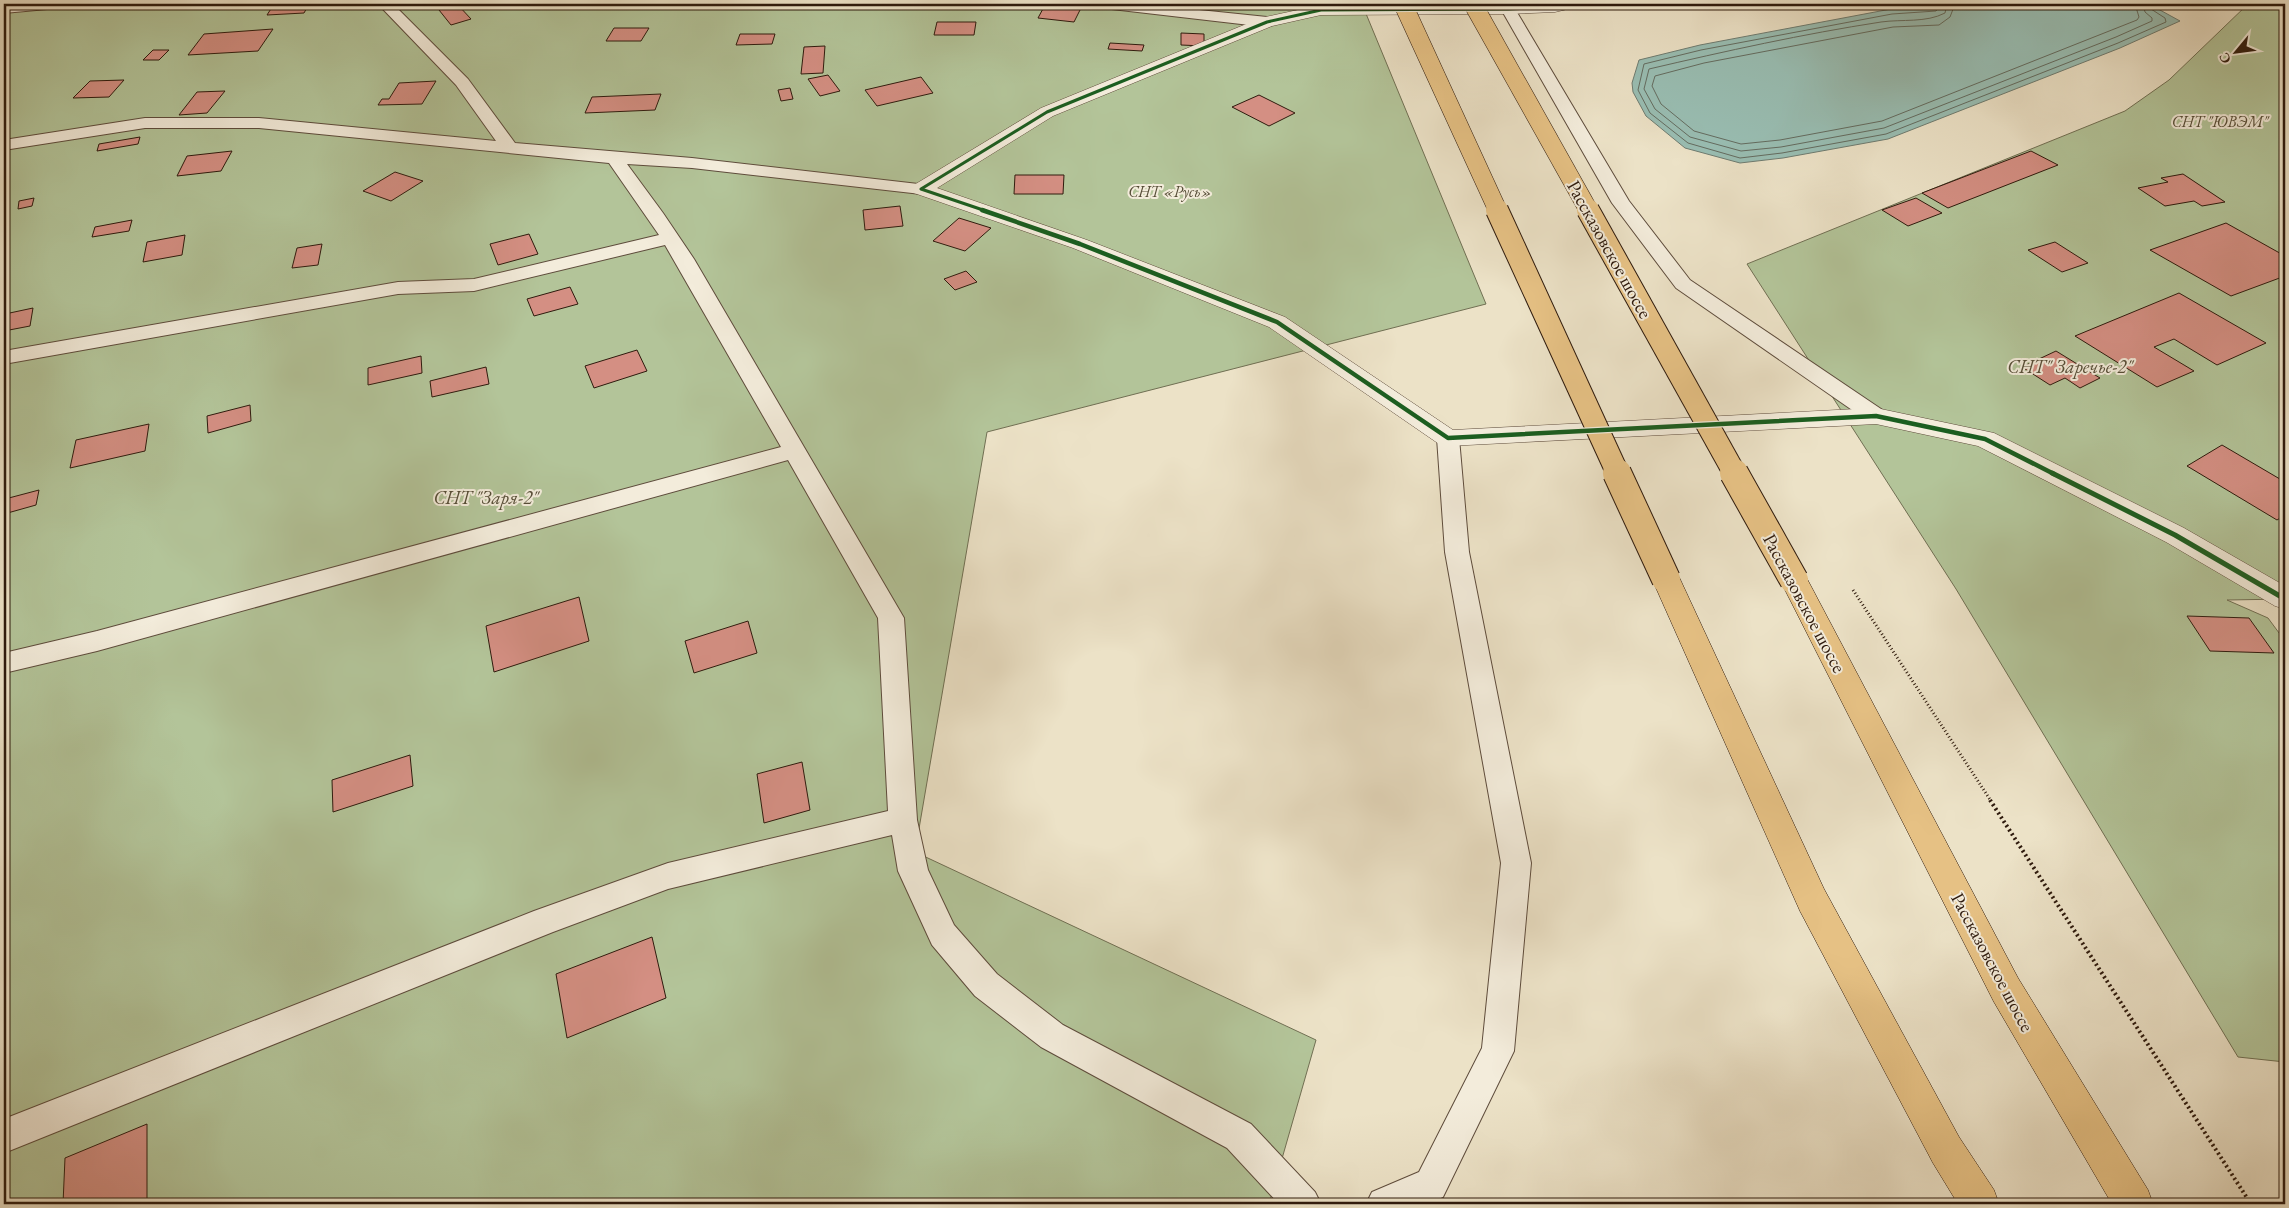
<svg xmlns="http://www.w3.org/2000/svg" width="2289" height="1208" viewBox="0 0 2289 1208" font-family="'EB Garamond',serif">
	<rect width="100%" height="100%" fill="#ece2c7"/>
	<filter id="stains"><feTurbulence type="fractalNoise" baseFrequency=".004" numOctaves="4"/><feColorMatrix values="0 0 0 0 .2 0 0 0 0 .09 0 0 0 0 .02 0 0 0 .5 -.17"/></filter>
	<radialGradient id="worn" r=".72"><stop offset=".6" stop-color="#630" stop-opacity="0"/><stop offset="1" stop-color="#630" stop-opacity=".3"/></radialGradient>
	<g fill="#b3c499" stroke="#706f53">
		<path d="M4,4H1362L1486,304L987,432L915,852L1316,1040L1269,1204H4Z"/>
		<path d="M2248,4H2285V599L2227,600L2268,618L2285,641V1062L2238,1057L1956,589L1747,264L2125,111L2169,80Z"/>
	</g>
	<path fill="#99beb3" stroke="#6e7c71" d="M1980,4H2149L2180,21L2120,48L1888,139L1783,158L1740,163L1685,148L1646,116L1633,92L1632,83L1639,60L1700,45L1891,9Z"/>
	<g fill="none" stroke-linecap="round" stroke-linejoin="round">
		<g stroke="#646c60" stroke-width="1">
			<path d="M1941,4L1936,11L1892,14L1701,50L1644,64L1638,90L1650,113L1688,143L1740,158L1782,153L1886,134L2118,43L2166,22L2165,18L2151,9L2149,4"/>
			<path d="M1947,4L1945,13C1926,23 1902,19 1881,22C1803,34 1726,51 1649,69L1644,89L1655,109L1690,137L1741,151L1781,147L1884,128L2116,37L2152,21V18L2145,12L2143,4"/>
			<path d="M1955,4L1950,17L1939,25L1893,27L1704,63L1655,76L1652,86L1661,104L1694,131L1741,144L1780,140L1882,121L2137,20L2139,17L2135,4"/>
		</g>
	</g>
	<g fill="#d48f83" stroke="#2e1a0d">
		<path d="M274,4H309L304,13L267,15Z"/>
		<rect x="822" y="4" width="32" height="2"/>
		<path d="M458,5L471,19L451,25L439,10Z"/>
		<path d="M1045,5L1081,8L1074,22L1038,18Z"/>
		<path d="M937,22H976L974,35H934Z"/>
		<path d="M614,28H649L641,41H606Z"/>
		<path d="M273,29L258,51L188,55L204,34Z"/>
		<path d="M1181,33L1204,34V46L1181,45Z"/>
		<path d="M740,34H775L772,44L736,45Z"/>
		<path d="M1110,43L1144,45L1142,51L1108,49Z"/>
		<path d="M825,46L823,73L801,74L804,47Z"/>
		<path d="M153,50H169L159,60H143Z"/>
		<path d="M828,75L840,91L820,96L808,79Z"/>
		<path d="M921,77L933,93L877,106L865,90Z"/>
		<path d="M124,80L109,97L73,98L90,81Z"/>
		<path d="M436,81L422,104L378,105L382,99H389L399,83Z"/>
		<path d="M790,88L793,99L781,101L778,90Z"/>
		<path d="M225,91L207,113L179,115L197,92Z"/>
		<path d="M661,94L655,110L585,113L592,97Z"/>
		<path d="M1259,95L1295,113L1269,126L1232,107Z"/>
		<path d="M140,137L138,144L97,151L99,144Z"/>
		<path d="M232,151L221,171L177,176L187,156Z"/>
		<path d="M2031,151L2058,165L1948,208L1922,193Z"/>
		<path d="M395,172L423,181L391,201L363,191Z"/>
		<path d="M2183,174L2225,202L2202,206L2194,201L2165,206L2138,188L2168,182L2161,178Z"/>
		<path d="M1015,175H1064L1063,194H1014Z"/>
		<path d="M34,198L32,206L18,209L19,201Z"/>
		<path d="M1916,198L1942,213L1908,226L1882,210Z"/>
		<path d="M900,206L903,226L865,230L863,210Z"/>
		<path d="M959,218L991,228L965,251L933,241Z"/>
		<path d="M132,220L129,231L92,237L95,227Z"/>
		<path d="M2226,223L2285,256V276L2231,296L2150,250Z"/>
		<path d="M529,234L538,254L498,265L490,244Z"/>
		<path d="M185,235L182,255L143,262L147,242Z"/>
		<path d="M2055,242L2088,263L2062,272L2028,250Z"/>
		<path d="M322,244L318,265L292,268L297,248Z"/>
		<path d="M966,271L977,282L955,290L944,279Z"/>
		<path d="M570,287L578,304L534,316L527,299Z"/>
		<path d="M2179,293L2266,343L2217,365L2174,339L2154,347L2194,371L2157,387L2075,336Z"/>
		<path d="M33,308L30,326L4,331L5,314Z"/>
		<path d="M637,350L647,371L594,388L585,366Z"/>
		<path d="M2056,351L2100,378L2080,388L2065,378L2050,385L2022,367Z"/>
		<path d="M421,356L422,373L368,385V368Z"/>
		<path d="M486,367L489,384L432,397L430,381Z"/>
		<path d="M250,405L251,421L208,433L207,416Z"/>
		<path d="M149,424L145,451L70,468L76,440Z"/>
		<path d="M2222,445L2285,482V515L2277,520L2187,466Z"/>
		<path d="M39,490L36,505L4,514L5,499Z"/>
		<path d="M579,597L589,641L494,672L486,626Z"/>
		<path d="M2187,616L2249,618L2274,653L2210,651Z"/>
		<path d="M748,621L757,653L694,673L685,641Z"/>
		<path d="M410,755L413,786L333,812L332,780Z"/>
		<path d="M802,762L810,810L764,823L757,774Z"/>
		<path d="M652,937L666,998L567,1038L556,974Z"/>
		<path d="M147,1124V1204H63L65,1158Z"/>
	</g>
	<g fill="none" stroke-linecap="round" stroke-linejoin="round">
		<defs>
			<g id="lane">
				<path d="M65,4L63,7L58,8L4,13V5Z"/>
				<path d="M378,4H393L468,79L515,143L692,158L927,185L930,189L927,193L921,194L692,168L627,164L663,213L694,259L904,618L917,820L928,870L954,925L997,974L1063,1025L1251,1124L1315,1192L1321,1204H1279L1227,1148L1041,1047L975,996L932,945L898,871L892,835L668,889L553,932L4,1153V1119L534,911L668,863L888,811L878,618L788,460L97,651L4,673V653L97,631L781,447L665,245L474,291L398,294L4,364V351L398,282L474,279L659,235L609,163L259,128H145L4,150V140L145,118H259L496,141L456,85Z"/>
				<path d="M1096,4H1141L1267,17L1272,19L1275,22L1272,25L1267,27L1103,8L1098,7Z"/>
				<path d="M1508,5L1515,9L1629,201L1690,280L1884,411L1887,416L1884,421L1876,423L1868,421L1676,288L1612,203L1501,9Z"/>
				<path d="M1448,431L1456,433L1459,438L1469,552L1531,863L1514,1051L1443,1197L1427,1204H1366L1372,1192L1419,1172L1482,1048L1501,863L1445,552L1437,438L1440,433Z"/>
			</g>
			<path id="street" d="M1578,4L1576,7L1555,12L1508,14L1321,15L1272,26L1053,116L937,188L1087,240L1285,317L1453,430L1876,408L1994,433L2184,528L2285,586V609L2275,606L2166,542L1978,446L1876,424L1448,446L1439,444L1269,327L1073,248L914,193L911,189L914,185L1041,108L1261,18L1321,5Z"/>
			<g id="primary">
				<path d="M1666,569L1676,572L1680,579L1824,889L1959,1137L1994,1190L1999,1204H1958L1933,1163L1800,911L1652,579L1656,572Z"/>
				<path d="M1794,570L1804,573L2018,978L2148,1190L2153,1204H2112L1994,1002L1780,580L1784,573Z"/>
			</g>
		</defs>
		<use href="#lane" stroke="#5e4c3c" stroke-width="2"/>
		<use href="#street" stroke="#5e4c3c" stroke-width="1"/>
		<use href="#primary" stroke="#2e1a0d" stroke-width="1"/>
		<path stroke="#2e1a0d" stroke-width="3" stroke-dasharray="1 2.5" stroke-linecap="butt" d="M1853,590L1991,801"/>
		<path stroke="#2e1a0d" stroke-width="4" stroke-dasharray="2 3" stroke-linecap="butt" d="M1990,800L2251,1204"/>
		<use href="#lane" fill="#f3ecdb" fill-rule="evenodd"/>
		<use href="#street" fill="#f3ecdb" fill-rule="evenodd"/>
		<use href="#primary" fill="#e6c184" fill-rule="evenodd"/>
		<defs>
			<g id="primary-bridge-far2">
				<path d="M1403,4L1498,211"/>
				<path d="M1473,4L1589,211"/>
			</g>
			<g id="primary-bridge-far1">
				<path d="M1497,210L1618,474"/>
				<path d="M1588,210L1735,474"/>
			</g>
			<g id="primary-bridge">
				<path d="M1617,473L1666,579"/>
				<path d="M1734,473L1794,580"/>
			</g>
		</defs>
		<use href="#primary-bridge-far2" stroke="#2e1a0d" stroke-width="19" stroke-linecap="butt"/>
		<use href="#primary-bridge-far1" stroke="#2e1a0d" stroke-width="24" stroke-linecap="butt"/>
		<use href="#primary-bridge" stroke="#2e1a0d" stroke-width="30" stroke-linecap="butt"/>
		<use href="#primary-bridge-far2" stroke="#e6c184" stroke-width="18"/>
		<use href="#primary-bridge-far1" stroke="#e6c184" stroke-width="22"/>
		<use href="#primary-bridge" stroke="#e6c184" stroke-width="28"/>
		<defs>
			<path id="cycleway-far2" d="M986,211L921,189L1047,112L1267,22L1321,10L1508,9L1555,7L1570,4"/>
			<path id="cycleway-far1" d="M982,210L1080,244L1277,322L1448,438L1876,416L1985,439L2054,474"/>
			<path id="cycleway" d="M2052,473L2175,535L2285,599"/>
		</defs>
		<use href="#cycleway-far2" stroke="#f3ecdb" stroke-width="5"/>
		<use href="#cycleway-far1" stroke="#f3ecdb" stroke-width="7"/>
		<use href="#cycleway" stroke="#f3ecdb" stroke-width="8"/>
		<use href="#cycleway-far2" stroke="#1b5e20" stroke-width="3"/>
		<use href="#cycleway-far1" stroke="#1b5e20" stroke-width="4.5"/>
		<use href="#cycleway" stroke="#1b5e20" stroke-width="5"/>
	</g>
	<g text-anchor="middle" stroke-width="4" stroke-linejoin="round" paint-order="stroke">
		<g font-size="16" font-style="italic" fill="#564d37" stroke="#f3ecdb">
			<text x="2220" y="127">СНТ "ЮВЭМ"</text>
			<text x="1170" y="197">СНТ «Русь»</text>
		</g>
		<g font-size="19" fill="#2e1a0d" stroke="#f3ecdb">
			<text transform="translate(1610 249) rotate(61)" y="7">Рассказовское шоссе</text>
			<text transform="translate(1805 603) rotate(62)" y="7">Рассказовское шоссе</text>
			<text transform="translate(1993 962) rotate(62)" y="7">Рассказовское шоссе</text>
		</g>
		<g font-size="19" font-style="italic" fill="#564d37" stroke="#f3ecdb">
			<text x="2070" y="373">СНТ" Заречье-2"</text>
			<text x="486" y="504">СНТ "Заря-2"</text>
		</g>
	</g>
	<rect width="2289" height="1208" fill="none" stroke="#ece2c7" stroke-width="20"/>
	<rect x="5" y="5" width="2279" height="1198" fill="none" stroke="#2e1a0d" stroke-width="2.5"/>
	<rect x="10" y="10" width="2269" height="1188" fill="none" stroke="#2e1a0d"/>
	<g transform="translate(2236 52) rotate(241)" stroke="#f3ecdb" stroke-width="4" paint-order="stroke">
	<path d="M0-4L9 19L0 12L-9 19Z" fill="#2e1a0d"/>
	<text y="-8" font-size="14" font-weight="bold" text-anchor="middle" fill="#2e1a0d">С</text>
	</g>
	<rect width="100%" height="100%" filter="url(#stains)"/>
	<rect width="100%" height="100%" fill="url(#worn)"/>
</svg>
